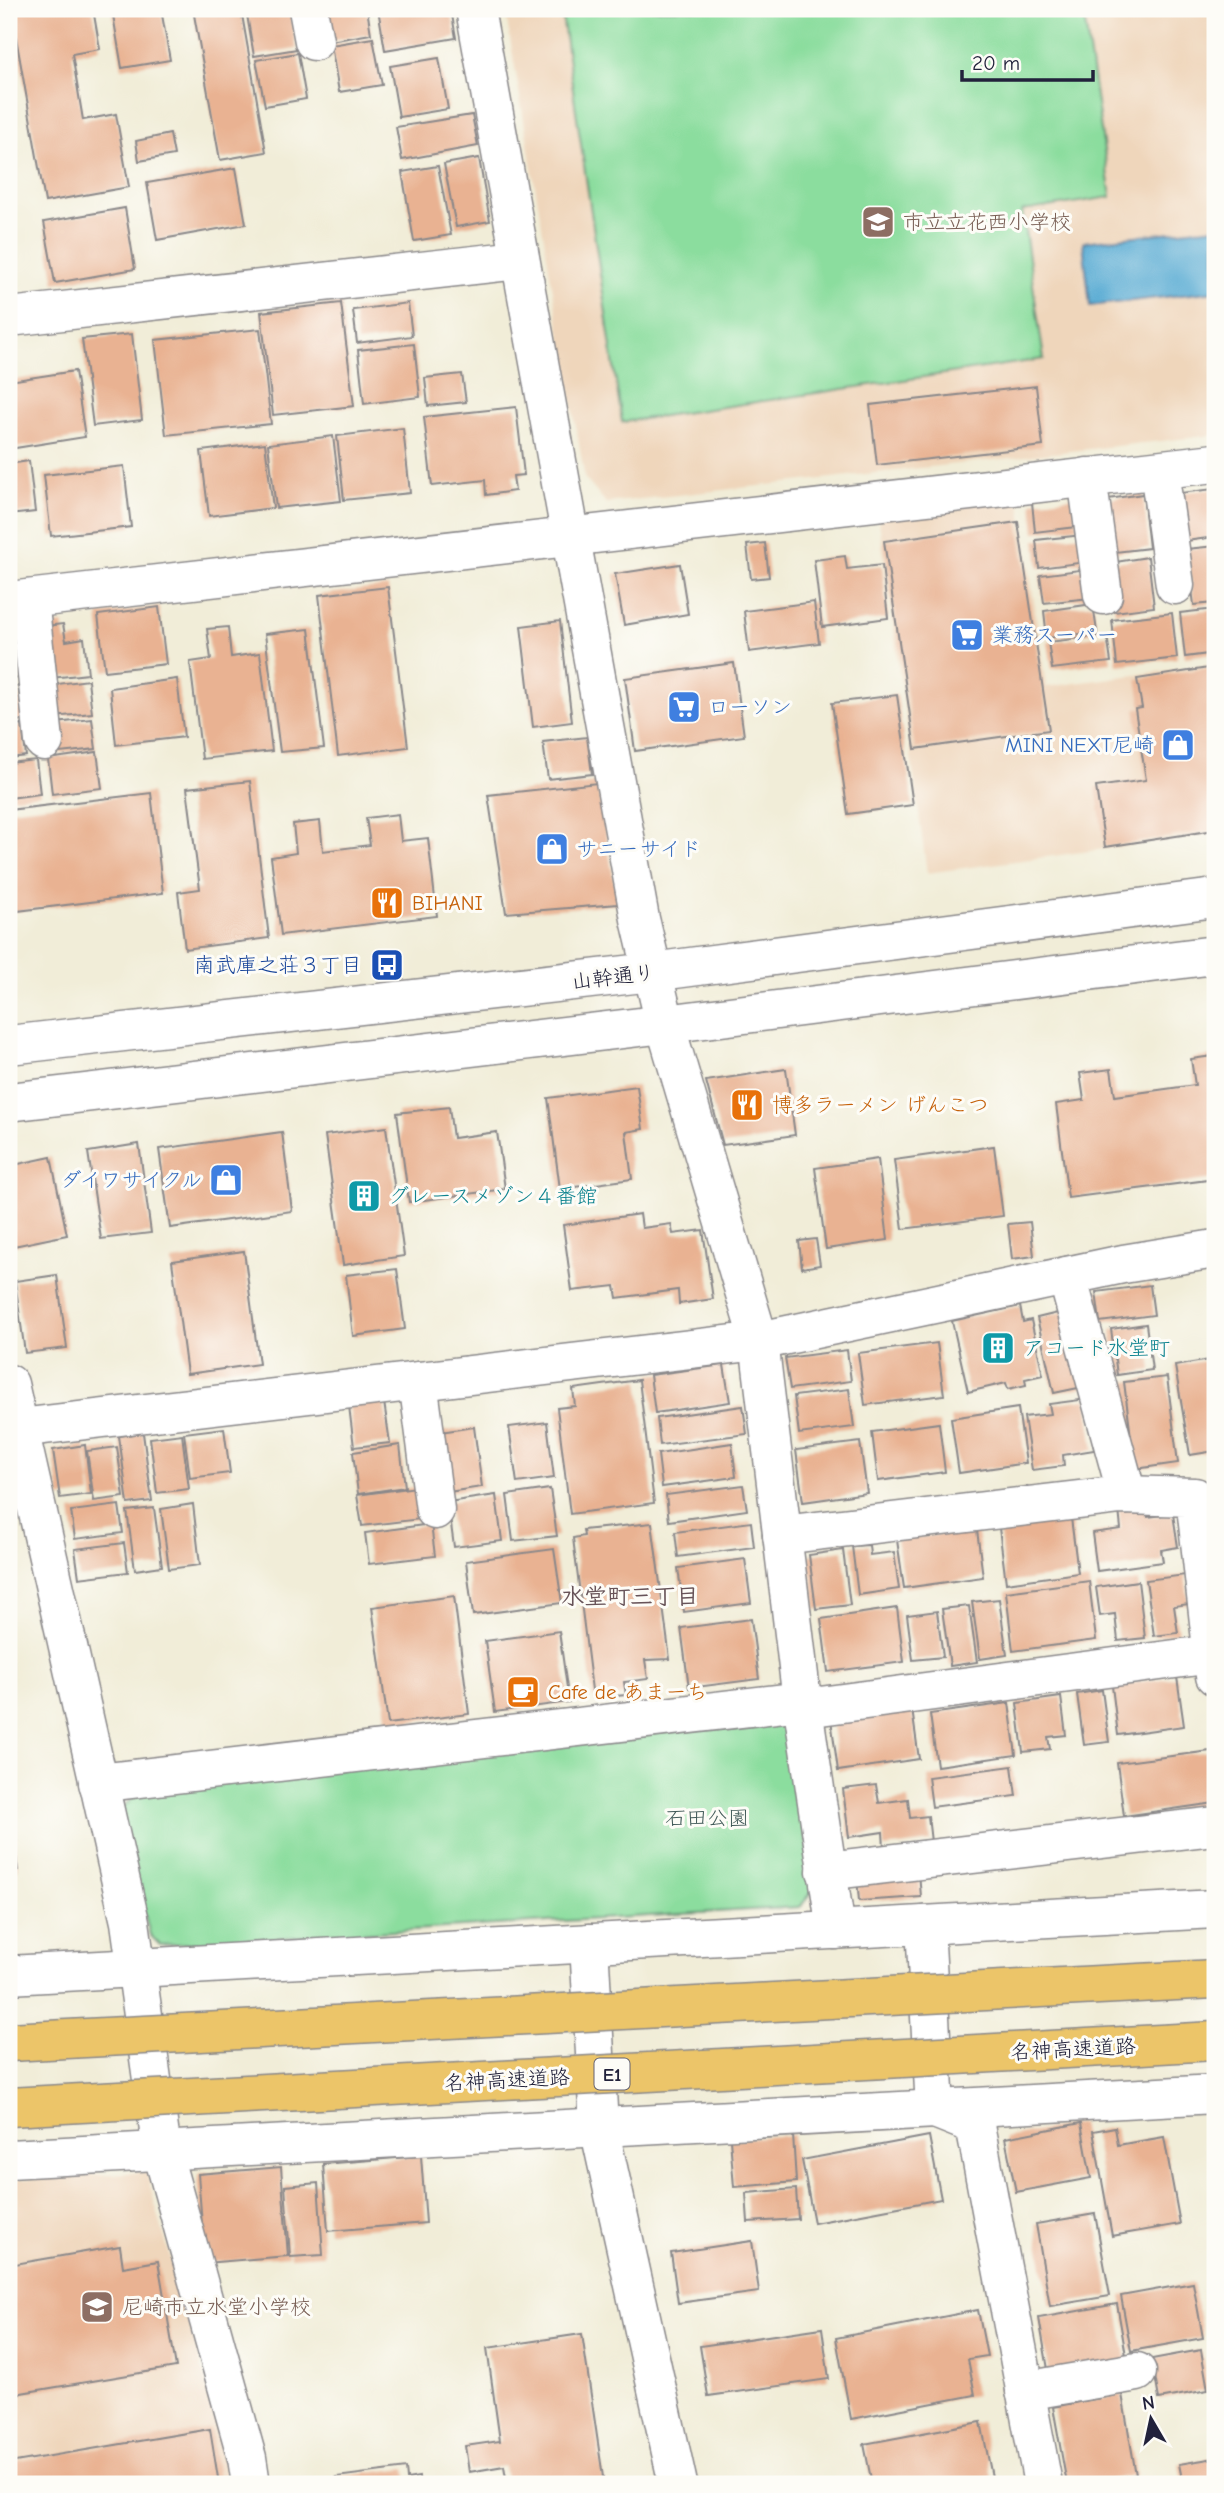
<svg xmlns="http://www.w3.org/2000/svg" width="1224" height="2493" viewBox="0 0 1224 2493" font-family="'Comic Neue','Klee One',sans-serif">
	<rect width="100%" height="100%" fill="#fdfcf7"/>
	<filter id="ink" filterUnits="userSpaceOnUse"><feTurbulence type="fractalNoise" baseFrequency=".0143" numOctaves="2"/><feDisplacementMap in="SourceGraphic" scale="14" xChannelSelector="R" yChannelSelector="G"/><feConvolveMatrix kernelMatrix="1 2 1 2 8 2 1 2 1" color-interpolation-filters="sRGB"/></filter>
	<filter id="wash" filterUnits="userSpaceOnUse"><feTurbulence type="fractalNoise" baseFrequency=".00686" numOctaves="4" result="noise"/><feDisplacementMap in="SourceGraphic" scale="28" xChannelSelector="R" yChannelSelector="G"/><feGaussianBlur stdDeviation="1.57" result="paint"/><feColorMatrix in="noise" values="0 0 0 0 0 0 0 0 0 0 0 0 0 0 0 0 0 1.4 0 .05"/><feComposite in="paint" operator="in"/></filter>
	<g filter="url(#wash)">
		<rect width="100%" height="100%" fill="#f1edd8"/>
		<g fill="#efd6bb">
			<path d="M505,9H1215V435L606,503L585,479Z"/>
			<path d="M1019,495L1046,687L1215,664V834L927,873L878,514Z"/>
			<path d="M146,2172L221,2435L228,2484H9V2180Z"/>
		</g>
		<g fill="#8bdd9e" stroke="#56806c" stroke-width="2">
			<path d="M561,9H1083L1111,197L1022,211L1044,359L622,422Z"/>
			<path d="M770,1716L789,1730L814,1890L800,1907L160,1945L150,1935L118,1811L139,1793Z"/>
		</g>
		<path fill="#57aad3" stroke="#3c6687" stroke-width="2" d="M1215,227V291L1090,306L1083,242Z"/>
		<g id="blocks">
			<g fill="#e9b292">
				<path d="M11,9H93L100,49L72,54L83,120L116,114L129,187L45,202Z"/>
				<path d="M112,9H161L170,60L122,68Z"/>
				<path d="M193,9H241L266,152L220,160Z"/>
				<path d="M246,9H289L297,49L254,56Z"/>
				<path d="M324,9H367L371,34L330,41Z"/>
				<path d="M378,9H451L456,38L385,50Z"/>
				<path d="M373,38L382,85L339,92L331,45Z"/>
				<path d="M298,53L306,99L265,106L256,60Z"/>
				<path d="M439,58L448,109L399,117L390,66Z"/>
				<path d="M472,115L478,146L402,160L396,127Z"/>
				<path d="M170,134L174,155L139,161L136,141Z"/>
				<path d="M479,158L490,221L456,227L444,164Z"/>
				<path d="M438,166L451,235L414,241L402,172Z"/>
				<path d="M236,168L246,224L157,240L147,183Z"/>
				<path d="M125,208L135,269L55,283L44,222Z"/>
				<path d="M341,303L354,406L273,415L261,312Z"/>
				<path d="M408,303L412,336L357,343L353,310Z"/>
				<path d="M260,329L271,424L166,435L155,340Z"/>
				<path d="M132,334L142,420L93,426L82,339Z"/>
				<path d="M414,344L420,397L364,404L358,350Z"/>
				<path d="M75,371L85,437L9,449V381Z"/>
				<path d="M462,374L466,402L428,406L425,378Z"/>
				<path d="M1036,386L1043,446L877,465L870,405Z"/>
				<path d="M516,407L524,475L513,476L515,491L486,495L485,480L432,486L424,417Z"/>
				<path d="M403,428L410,493L344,500L337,436Z"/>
				<path d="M333,436L341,501L276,508L268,444Z"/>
				<path d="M265,443L273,508L209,516L201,451Z"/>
				<path d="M29,461L35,512L9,515V464Z"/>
				<path d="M124,466L131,527L51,536L44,475Z"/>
				<path d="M1213,489L1215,537L1186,541L1180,493Z"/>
				<path d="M1143,494L1149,548L1107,553L1101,500Z"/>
				<path d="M1073,497L1077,527L1035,532L1032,502Z"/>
				<path d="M1018,522L1049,730L915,749L884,541Z"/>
				<path d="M1083,535L1087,562L1039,568L1036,540Z"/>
				<path d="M765,543L769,577L751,579L747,545Z"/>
				<path d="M1215,546V603L1194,605L1187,549Z"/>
				<path d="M845,556L847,569L882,565L888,618L822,627L814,560Z"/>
				<path d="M1148,557L1154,607L1115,612L1109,563Z"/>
				<path d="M680,564L688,614L624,625L615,574Z"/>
				<path d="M1087,569L1090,598L1044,603L1040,575Z"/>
				<path d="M388,587L408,747L338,756L319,595Z"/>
				<path d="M814,602L819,643L749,652L744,611Z"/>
				<path d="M1093,604L1097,632L1047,638L1044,611Z"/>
				<path d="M159,607L166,664L105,671L98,615Z"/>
				<path d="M1215,609V653L1185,657L1180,613Z"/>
				<path d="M1172,613L1177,658L1117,665L1112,620Z"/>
				<path d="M560,621L572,722L533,727L521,626Z"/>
				<path d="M63,624L66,641L84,638L88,674L51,678L45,626Z"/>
				<path d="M228,627L231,657L260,653L272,751L202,759L190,662L211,659L207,629Z"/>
				<path d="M309,629L324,748L280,752L265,634Z"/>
				<path d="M9,630H12L18,678L9,680Z"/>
				<path d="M1107,635L1111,662L1052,669L1048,642Z"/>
				<path d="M734,663L744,736L635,751L625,678Z"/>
				<path d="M1215,667V830L1105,847L1096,787L1146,780L1135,709L1142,708L1137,679Z"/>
				<path d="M177,679L184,737L116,745L110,688Z"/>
				<path d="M88,680L92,713L54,717L50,685Z"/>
				<path d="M18,686L23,720L9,722V687Z"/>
				<path d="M897,695L913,805L848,814L832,703Z"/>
				<path d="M92,719L96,749L60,753L56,723Z"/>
				<path d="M22,725L26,756L9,758V727Z"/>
				<path d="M587,737L592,774L548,779L543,742Z"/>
				<path d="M97,752L102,788L52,794L48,759Z"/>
				<path d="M36,760L40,794L9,798V763Z"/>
				<path d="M250,781L269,938L185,949L178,892L200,889L187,788Z"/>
				<path d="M597,783L618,904L506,913L488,795Z"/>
				<path d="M151,793L163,893L9,912V810Z"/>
				<path d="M398,814L401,841L428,838L437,916L281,935L271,857L296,853L293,824L320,821L323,851L370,845L366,818Z"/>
				<path d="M1213,1056L1215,1075V1179L1068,1198L1056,1104L1084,1100L1080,1073L1111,1069L1115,1096L1195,1085L1191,1059Z"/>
				<path d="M786,1069L795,1135L723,1145L706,1081Z"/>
				<path d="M637,1086L643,1129L626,1132L632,1179L560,1189L548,1098Z"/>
				<path d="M449,1107L453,1138L497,1132L505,1189L409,1202L397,1113Z"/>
				<path d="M386,1127L404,1256L343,1265L325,1135Z"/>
				<path d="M282,1132L292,1211L170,1228L159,1149Z"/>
				<path d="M139,1144L151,1233L101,1239L88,1152Z"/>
				<path d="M994,1146L1003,1216L903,1229L894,1160Z"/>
				<path d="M51,1157L67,1235L9,1247V1166Z"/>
				<path d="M878,1159L888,1240L826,1249L815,1168Z"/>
				<path d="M640,1214L642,1228L671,1224L673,1234L703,1230L713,1299L679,1304L678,1290L617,1298L615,1286L572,1291L563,1225Z"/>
				<path d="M1030,1222L1034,1256L1012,1259L1008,1224Z"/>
				<path d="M816,1239L820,1265L802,1268L799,1241Z"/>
				<path d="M244,1251L259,1364L187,1374L172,1261Z"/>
				<path d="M397,1269L405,1329L353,1336L346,1275Z"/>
				<path d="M57,1275L67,1348L25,1353L15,1281Z"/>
				<path d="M1150,1285L1154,1315L1100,1322L1096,1292Z"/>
				<path d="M1020,1306L1023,1322L1031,1320L1043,1375L1025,1379L1026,1385L1008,1389L1006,1383L968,1392L952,1321Z"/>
				<path d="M1066,1311L1083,1387L1054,1393L1037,1318Z"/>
				<path d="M1146,1324L1152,1370L1117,1375L1111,1329Z"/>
				<path d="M937,1343L944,1395L865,1405L858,1353Z"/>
				<path d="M847,1350L851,1381L790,1389L785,1358Z"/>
				<path d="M1215,1359V1451L1190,1455L1175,1366Z"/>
				<path d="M724,1365L730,1402L655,1413L650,1375Z"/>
				<path d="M1167,1377L1178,1463L1135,1469L1124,1382Z"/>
				<path d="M639,1380L654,1503L570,1514L557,1408L575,1406L573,1389Z"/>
				<path d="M849,1389L854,1427L799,1434L794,1396Z"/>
				<path d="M1087,1399L1094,1450L1063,1455L1064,1466L1032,1470L1024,1417L1051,1414L1049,1404Z"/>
				<path d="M384,1402L390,1443L354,1447L349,1406Z"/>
				<path d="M743,1406L747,1434L660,1445L657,1418Z"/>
				<path d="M1018,1408L1026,1463L959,1473L951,1418Z"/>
				<path d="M547,1422L554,1478L517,1483L509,1427Z"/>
				<path d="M939,1423L945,1472L878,1481L872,1432Z"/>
				<path d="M474,1427L482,1487L448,1492L440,1432Z"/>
				<path d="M224,1428L230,1473L190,1478L184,1433Z"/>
				<path d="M143,1433L152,1501L128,1504L119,1436Z"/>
				<path d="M182,1434L189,1489L157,1493L150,1438Z"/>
				<path d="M860,1442L867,1493L803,1502L796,1450Z"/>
				<path d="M732,1443L736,1477L662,1487L658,1454Z"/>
				<path d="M85,1445L91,1494L60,1498L53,1450Z"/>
				<path d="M400,1445L405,1487L358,1494L353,1452Z"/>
				<path d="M117,1447L124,1497L94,1501L87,1451Z"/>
				<path d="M743,1485L747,1510L669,1521L666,1495Z"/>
				<path d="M416,1487L421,1519L362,1526L357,1495Z"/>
				<path d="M550,1489L557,1536L513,1541L507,1495Z"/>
				<path d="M496,1495L502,1541L454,1547L448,1502Z"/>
				<path d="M193,1504L200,1565L169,1569L161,1509Z"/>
				<path d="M119,1505L123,1533L75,1539L71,1511Z"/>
				<path d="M1147,1506L1148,1517L1173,1514L1178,1547L1161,1550L1163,1562L1097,1571L1092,1533L1121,1529L1119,1510Z"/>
				<path d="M154,1508L162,1566L135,1570L127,1511Z"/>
				<path d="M1071,1518L1078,1573L1006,1583L999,1528Z"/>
				<path d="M751,1522L754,1547L678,1557L675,1532Z"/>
				<path d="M652,1523L670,1659L645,1660L648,1679L624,1682L626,1695L593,1698L573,1538L584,1536L583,1530Z"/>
				<path d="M431,1524L435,1556L369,1564L365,1533Z"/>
				<path d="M977,1530L983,1577L904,1588L897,1540Z"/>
				<path d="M124,1543L128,1572L79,1578L75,1549Z"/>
				<path d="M869,1545L870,1555L894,1552L899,1589L858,1595L852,1546Z"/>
				<path d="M554,1549L562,1603L473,1615L466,1561Z"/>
				<path d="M843,1550L850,1605L816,1609L809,1555Z"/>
				<path d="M745,1559L751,1603L684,1612L678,1568Z"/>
				<path d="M1185,1575L1189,1604L1174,1606L1178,1633L1154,1636L1146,1580Z"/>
				<path d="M1089,1581L1096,1640L1013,1651L1006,1592Z"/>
				<path d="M1138,1581L1145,1638L1118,1641L1115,1614L1100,1616L1096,1587Z"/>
				<path d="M454,1596L469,1714L388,1724L372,1607Z"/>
				<path d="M999,1599L1007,1655L980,1659L972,1602Z"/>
				<path d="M969,1606L977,1662L950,1666L942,1609Z"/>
				<path d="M897,1608L904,1662L828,1672L821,1619Z"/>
				<path d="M937,1611L943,1657L913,1660L907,1615Z"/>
				<path d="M751,1619L759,1679L689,1688L681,1628Z"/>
				<path d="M559,1631L569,1702L495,1712L485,1641Z"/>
				<path d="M1177,1677L1184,1726L1118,1735L1112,1686Z"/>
				<path d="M1102,1690L1109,1742L1084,1745L1077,1694Z"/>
				<path d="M1061,1697L1066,1735L1048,1737L1050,1749L1023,1752L1017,1703Z"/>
				<path d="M1009,1703L1016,1755L937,1766L930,1714Z"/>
				<path d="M912,1709L919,1759L838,1771L831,1719Z"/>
				<path d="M1211,1751L1215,1803L1124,1816L1117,1763Z"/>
				<path d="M1012,1766L1016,1796L932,1807L928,1777Z"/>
				<path d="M876,1785L879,1803L908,1799L910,1818L928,1816L931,1842L884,1848L883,1832L849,1837L843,1789Z"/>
				<path d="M9,1810L18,1870L9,1871Z"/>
				<path d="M919,1872L921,1897L859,1901L857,1877Z"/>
				<path d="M1081,2123L1091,2178L1016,2192L1005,2138Z"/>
				<path d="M1115,2127L1118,2145L1164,2137L1180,2224L1112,2236L1093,2131Z"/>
				<path d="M793,2135L796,2182L734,2187L730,2139Z"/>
				<path d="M929,2136L941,2199L814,2223L802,2160Z"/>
				<path d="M421,2156L426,2223L328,2231L323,2164Z"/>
				<path d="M281,2167L288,2256L205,2263L198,2174Z"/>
				<path d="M318,2183L323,2255L290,2257L285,2186Z"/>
				<path d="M796,2189L798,2219L748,2222L746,2193Z"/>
				<path d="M1095,2214L1110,2296L1050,2306L1036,2224Z"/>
				<path d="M752,2241L759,2292L678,2303L671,2253Z"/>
				<path d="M120,2246L123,2267L158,2261L176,2367L9,2395V2265Z"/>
				<path d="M1193,2283L1203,2338L1131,2351L1121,2296Z"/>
				<path d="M1117,2304L1127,2361L1049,2375L1039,2318Z"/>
				<path d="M978,2310L987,2356L968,2359L975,2395L851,2419L836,2338Z"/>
				<path d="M822,2328L829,2379L708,2396L700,2346Z"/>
				<path d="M582,2334L604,2484H507L504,2466L469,2472L465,2446L500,2441L487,2348Z"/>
				<path d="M1201,2350L1208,2390L1159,2399L1152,2359Z"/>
				<path d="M1122,2394L1136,2475L1084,2484H1067L1053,2407Z"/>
				<path d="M981,2422L992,2477L953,2484H872L864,2444Z"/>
				<path d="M210,2429L219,2484H9V2463Z"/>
				<path d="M1215,2458V2484H1183L1179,2464Z"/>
				<path d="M406,2468L407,2479L419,2477L420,2484H337L336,2477Z"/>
			</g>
		</g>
	</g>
	<g filter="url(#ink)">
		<use href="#blocks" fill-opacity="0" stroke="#8a888a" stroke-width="2"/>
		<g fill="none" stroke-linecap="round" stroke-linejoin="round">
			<defs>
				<g id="minor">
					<path d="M308,9L314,41"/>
					<path d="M475,9L640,919L665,1024L759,1341L802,1701L836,1930"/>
					<path d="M9,317L519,260"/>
					<path d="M1159,470L1175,585"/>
					<path d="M1087,477L1103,595"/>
					<path d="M29,599L44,741"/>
					<path d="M9,601L1215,463"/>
					<path d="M9,1045L652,972L1215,898"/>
					<path d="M9,1102L665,1024L1215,955"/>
					<path d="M1067,1276L1127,1495"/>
					<path d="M418,1381L435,1510"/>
					<path d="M9,1384L130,1922L162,2151L247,2458L251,2484"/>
					<path d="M19,1428L759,1341L1123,1264L1215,1249"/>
					<path d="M782,1535L1121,1495L1195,1497L1215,1676"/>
					<path d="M98,1783L802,1701L820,1706L1213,1654"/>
					<path d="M826,1871L1215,1826"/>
					<path d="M925,1925L935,2109L975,2125L1043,2484"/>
					<path d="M589,1943L599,2127L678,2484"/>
					<path d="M9,1975L1215,1909"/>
					<path d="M9,2159L1215,2094"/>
					<path d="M1025,2391L1137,2372"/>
				</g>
			</defs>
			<use href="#minor" stroke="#8a888a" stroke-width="41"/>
			<use href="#minor" stroke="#fff" stroke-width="38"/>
			<defs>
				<g id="highway-bridge">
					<path d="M9,2042L1215,1979"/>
					<path d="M9,2107L1215,2041"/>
				</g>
			</defs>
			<use href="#highway-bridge" stroke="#8a888a" stroke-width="41" stroke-linecap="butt"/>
			<use href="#highway-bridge" stroke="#ecc569" stroke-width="38"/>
		</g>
	</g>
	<defs>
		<symbol id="school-square" viewBox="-11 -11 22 22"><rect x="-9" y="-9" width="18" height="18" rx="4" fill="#8d6e63" stroke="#fdfcf7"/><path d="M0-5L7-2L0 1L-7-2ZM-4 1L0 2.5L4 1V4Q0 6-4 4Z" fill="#fff"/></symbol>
		<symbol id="supermarket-square" viewBox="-11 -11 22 22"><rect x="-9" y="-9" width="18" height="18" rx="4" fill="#3f7fe0" stroke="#fdfcf7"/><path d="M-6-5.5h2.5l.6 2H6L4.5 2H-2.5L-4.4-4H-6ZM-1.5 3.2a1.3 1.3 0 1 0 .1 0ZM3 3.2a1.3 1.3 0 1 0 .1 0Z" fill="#fff"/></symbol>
		<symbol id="shop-square" viewBox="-11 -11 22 22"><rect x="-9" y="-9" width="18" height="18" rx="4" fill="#3f7fe0" stroke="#fdfcf7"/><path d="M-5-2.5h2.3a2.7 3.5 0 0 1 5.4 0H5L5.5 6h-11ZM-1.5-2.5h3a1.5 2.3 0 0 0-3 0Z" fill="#fff"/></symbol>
		<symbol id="restaurant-square" viewBox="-11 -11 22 22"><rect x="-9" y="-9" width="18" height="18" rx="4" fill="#e8710a" stroke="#fdfcf7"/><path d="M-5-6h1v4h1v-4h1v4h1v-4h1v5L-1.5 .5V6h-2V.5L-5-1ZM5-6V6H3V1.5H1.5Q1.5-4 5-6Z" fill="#fff"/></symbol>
		<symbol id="bus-square" viewBox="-11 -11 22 22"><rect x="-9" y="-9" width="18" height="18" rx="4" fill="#1a4fb4" stroke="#fdfcf7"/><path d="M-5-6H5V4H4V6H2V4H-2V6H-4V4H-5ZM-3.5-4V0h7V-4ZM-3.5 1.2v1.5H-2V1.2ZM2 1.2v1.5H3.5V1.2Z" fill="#fff"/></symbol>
		<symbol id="building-square" viewBox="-11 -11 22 22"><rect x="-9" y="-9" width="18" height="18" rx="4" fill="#0f9aa8" stroke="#fdfcf7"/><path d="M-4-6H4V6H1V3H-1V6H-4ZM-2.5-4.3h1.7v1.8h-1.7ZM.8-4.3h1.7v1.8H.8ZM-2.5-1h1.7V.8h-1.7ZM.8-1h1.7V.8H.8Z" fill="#fff"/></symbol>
		<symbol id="cafe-square" viewBox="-11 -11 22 22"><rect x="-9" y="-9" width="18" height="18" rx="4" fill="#e8710a" stroke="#fdfcf7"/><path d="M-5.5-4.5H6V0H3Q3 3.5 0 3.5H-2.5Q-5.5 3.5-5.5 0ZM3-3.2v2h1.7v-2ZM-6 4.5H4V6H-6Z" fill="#fff"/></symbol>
	</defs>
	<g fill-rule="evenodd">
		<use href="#school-square" x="859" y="203" width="38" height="38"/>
		<use href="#supermarket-square" x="948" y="616" width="38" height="38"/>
		<use href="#supermarket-square" x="665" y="688" width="38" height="38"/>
		<use href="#shop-square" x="1159" y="726" width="38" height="38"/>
		<use href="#shop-square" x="533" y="830" width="38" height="38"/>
		<use href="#restaurant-square" x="368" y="884" width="38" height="38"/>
		<use href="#bus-square" x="368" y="946" width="38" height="38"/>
		<use href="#restaurant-square" x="728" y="1086" width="38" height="38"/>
		<use href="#shop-square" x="207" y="1161" width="38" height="38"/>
		<use href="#building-square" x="345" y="1177" width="38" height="38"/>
		<use href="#building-square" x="979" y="1329" width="38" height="38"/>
		<use href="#cafe-square" x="504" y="1673" width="38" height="38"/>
		<use href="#school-square" x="78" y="2288" width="38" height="38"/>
	</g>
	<g text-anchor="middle" stroke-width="6" stroke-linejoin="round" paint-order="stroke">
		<rect fill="#fdfcf7" stroke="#646373" stroke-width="2" x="594.5" y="2058.5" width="35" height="31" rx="5"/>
		<g font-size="19" font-weight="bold" fill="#22223b">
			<text x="612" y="2081">E1</text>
		</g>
		<g font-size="21" fill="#785e54" stroke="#fdfcf7" text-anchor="start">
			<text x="903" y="229">市立立花西小学校</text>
			<text x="122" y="2314">尼崎市立水堂小学校</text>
		</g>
		<g font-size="21" fill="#366cbe" stroke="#fdfcf7" text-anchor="start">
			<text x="992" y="642">業務スーパー</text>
			<text x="708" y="714">ローソン</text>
			<text x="1154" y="752" text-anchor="end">MINI NEXT尼崎</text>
			<text x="576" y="856">サニーサイド</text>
			<text x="202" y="1187" text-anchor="end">ダイワサイクル</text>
		</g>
		<g font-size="21" fill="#c56008" stroke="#fdfcf7" text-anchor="start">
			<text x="412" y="910">BIHANI</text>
			<text x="772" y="1112">博多ラーメン げんこつ</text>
			<text x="548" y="1699">Cafe de あまーち</text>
		</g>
		<g font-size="21" fill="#164399" stroke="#fdfcf7" text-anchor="end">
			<text x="362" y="972">南武庫之荘３丁目</text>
		</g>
		<g font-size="21" fill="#22223b" stroke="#fdfcf7">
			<text transform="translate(613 977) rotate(-7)" y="7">山幹通り</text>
			<text transform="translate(1073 2049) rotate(-3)" y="7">名神高速道路</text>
			<text transform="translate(507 2080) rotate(-3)" y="7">名神高速道路</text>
		</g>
		<g font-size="21" fill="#0d838f" stroke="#fdfcf7" text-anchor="start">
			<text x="388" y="1203">グレースメゾン４番館</text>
			<text x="1023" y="1355">アコード水堂町</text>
		</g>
		<g font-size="21" fill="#425a59" stroke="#fdfcf7">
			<text x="707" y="1825">石田公園</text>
		</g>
		<g font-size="23" font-weight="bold" fill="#685459" stroke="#fdfcf7">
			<text x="630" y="1604">水堂町三丁目</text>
		</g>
	</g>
	<rect width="1224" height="2493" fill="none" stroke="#fdfcf7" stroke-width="35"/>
	<g transform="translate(1151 2419) rotate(351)" stroke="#fdfcf7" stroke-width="5" paint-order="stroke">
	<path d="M0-5L12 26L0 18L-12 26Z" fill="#22223b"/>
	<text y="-10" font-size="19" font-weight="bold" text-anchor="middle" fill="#22223b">N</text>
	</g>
	<path d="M962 70v10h131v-10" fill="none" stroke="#22223b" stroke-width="3.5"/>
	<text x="972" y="70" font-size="21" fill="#22223b" stroke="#fdfcf7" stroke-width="5" paint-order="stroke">20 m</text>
</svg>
